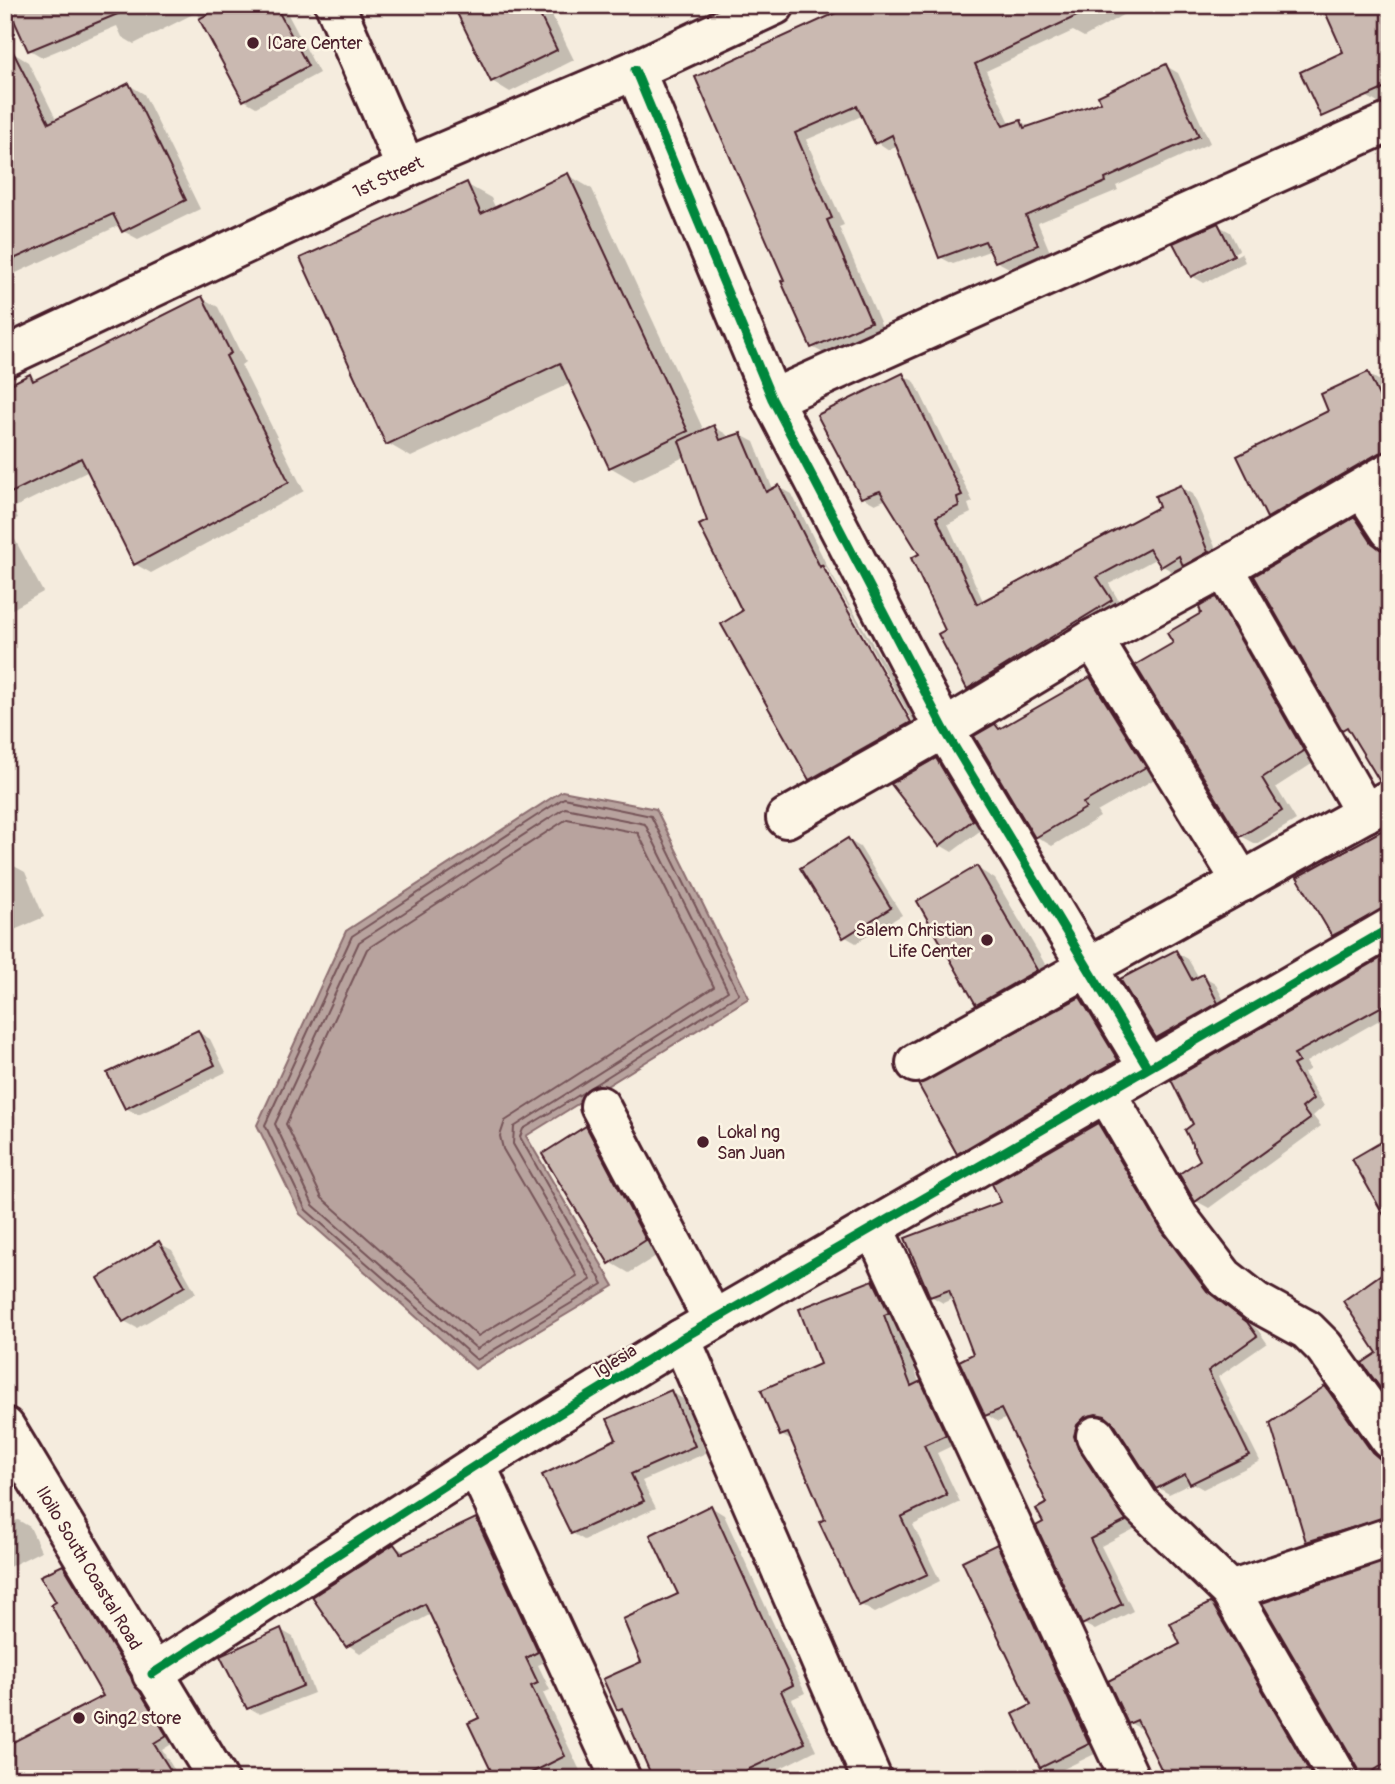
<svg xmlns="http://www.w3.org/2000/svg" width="1395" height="1784" viewBox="0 0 1395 1784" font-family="Pangolin,sans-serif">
	<rect width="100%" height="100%" fill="#f5ecde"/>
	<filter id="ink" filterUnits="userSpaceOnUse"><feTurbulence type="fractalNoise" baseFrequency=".0143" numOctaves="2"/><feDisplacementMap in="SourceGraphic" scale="14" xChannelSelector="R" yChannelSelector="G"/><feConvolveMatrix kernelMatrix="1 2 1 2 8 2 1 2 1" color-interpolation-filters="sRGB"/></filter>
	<g filter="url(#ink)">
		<path fill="#b8a39e" stroke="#8c6e70" stroke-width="2" d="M562,791L656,809L749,998L526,1136L614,1286L475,1369L300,1214L257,1125L346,931Z"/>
		<g fill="#0003" fill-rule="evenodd">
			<path d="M9,5H283L319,73L256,107L244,100L197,12L134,44L122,37L117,26L42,57L30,50Z"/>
			<path d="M455,5H547L574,60L510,92L492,81Z"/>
			<path d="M858,5H1140L1084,37L1073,31L986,71L1011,125L1021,122L1031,127L1103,103L1166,66L1178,73L1210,143L1116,186L1118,190L1038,223L1050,252L1009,268L996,261L992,250L953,264L940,257L898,146L889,150L877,142L864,115L806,140L844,225L839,227L883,329L825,354L812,347L787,281L697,78Z"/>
			<path d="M1193,5H1219L1206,13Z"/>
			<path d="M1390,6V98L1378,103L1366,96Z"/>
			<path d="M13,53L28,62L57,121L129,85L144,94L200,209L138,239L123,231L120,225L16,273L5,266V57Z"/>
			<path d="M568,175L592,189L704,431L714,427L726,434L729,439L741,435L754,442L773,490L779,487L792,494L830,572L923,729L823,785L811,778L686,456L634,481L610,467L571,383L411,457L387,443L466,184L491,198L496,209ZM822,567H826L917,729L914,731Z"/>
			<path d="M1217,225L1230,232L1239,250L1197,272V276L1241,253L1245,262L1204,283L1192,276Z"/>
			<path d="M202,298L218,307L245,362L241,365L304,491L151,573L135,564L89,471L13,508L18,518L6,523L43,592L5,613V389L30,376L38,381Z"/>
			<path d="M1368,374L1380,381L1390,402V461L1280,524L1268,517L1331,412Z"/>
			<path d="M903,375L915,382L973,502L968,504L971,513L948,524L984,603L1162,508L1181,487L1193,494L1220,559L1196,571L1186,566L1175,573L1163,566L1157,558L1109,584L1123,608L981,695L969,688L940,635L947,631L922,555L887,499L875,504L862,497Z"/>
			<path d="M1355,519L1368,527L1390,553V784L1381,779L1353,734L1344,728Z"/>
			<path d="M1216,599L1230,608L1318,760L1276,787L1296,820L1256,844L1241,836L1175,644Z"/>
			<path d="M1090,679L1105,688L1160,776L1097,812L1100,817L1052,846L1037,837L995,726L1002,730Z"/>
			<path d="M936,760L949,768L985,827L952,852L940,845Z"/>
			<path d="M1390,827V917L1346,942L1333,935Z"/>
			<path d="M848,840L860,847L902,915L856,943L844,936Z"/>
			<path d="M12,865L25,872L44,917L5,934V868Z"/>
			<path d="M977,868L995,879L1055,981L996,1014L977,1003Z"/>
			<path d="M1176,952L1188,959L1199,978L1203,976L1215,983L1229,1010L1169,1044L1157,1037Z"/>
			<path d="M1390,955V1014L1306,1062L1310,1069L1304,1073L1324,1106L1313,1116L1321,1126L1209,1208L1196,1201L1202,1160L1187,1130Z"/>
			<path d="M1080,999L1097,1009L1133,1070L974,1162L958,1152Z"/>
			<path d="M198,1032L210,1039L226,1072L138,1115L126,1108Z"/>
			<path d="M1098,1125L1110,1131L1173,1240L1218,1299L1258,1330L1267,1343L1218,1377L1260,1461L1203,1489L1192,1483L1169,1494L1157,1487L1113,1421L1097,1423L1089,1456L1136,1528L1101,1546L1133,1611L1095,1630L1084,1624L1045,1523L1049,1504L1007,1418L998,1422L987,1415L975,1354L954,1298L943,1303L931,1296L1004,1203Z"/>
			<path d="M586,1128L604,1138L664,1251L629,1273L610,1262Z"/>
			<path d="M159,1243L172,1250L196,1293L137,1328L124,1321Z"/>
			<path d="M873,1282L887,1290L919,1382L934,1391L958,1443L937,1453L960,1502L913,1525L940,1581L875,1613L861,1605L822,1523L827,1520L794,1442L781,1435Z"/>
			<path d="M1325,1388L1338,1396L1390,1462V1527L1320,1548L1308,1541Z"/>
			<path d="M671,1392L683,1399L706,1453L642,1481L656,1508L584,1540L572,1533L618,1440Z"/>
			<path d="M5,1506L13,1522L18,1520L30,1527L41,1551L5,1569Z"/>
			<path d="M711,1507L724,1515L805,1693L792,1699L816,1750L759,1779H643L652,1773L626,1714L618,1709L680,1595Z"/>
			<path d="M476,1520L489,1527L550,1660L538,1665L550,1690L543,1693L584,1779H497L481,1719L431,1614L360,1653L348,1645L394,1546L407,1553Z"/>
			<path d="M997,1546L1009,1554L1101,1751L1053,1774L1041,1767L1033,1705Z"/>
			<path d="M1390,1562V1775L1385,1779H1361Z"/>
			<path d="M63,1567L72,1572L175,1742L162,1750L180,1779H5L106,1697L59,1603Z"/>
			<path d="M1210,1605L1222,1611L1320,1779H1232L1130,1723Z"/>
			<path d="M281,1630L293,1637L314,1693L260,1714L248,1707Z"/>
		</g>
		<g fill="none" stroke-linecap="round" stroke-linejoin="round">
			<g stroke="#765459" stroke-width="2">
				<path d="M565,808L645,824L728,991L514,1127L513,1144L591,1280L477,1349L313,1205L275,1124L359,942Z"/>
				<path d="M567,819L638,833L714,987L505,1121L500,1136L503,1149L577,1276L478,1336L322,1198L286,1124L367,949Z"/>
				<path d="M589,1089L523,1129L520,1137L603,1284L477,1360L306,1210L265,1125L352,936L564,798L651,816L739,994L591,1087"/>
			</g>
		</g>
		<g fill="#cab9b1" stroke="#4a1f2b" stroke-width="2">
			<path d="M7,5H137V6L28,51Z"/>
			<path d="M224,5H275L308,66L243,101L199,19Z"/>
			<path d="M453,5H535L557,50L491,82Z"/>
			<path d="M853,5H1100L975,64L1003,126L1021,120L1024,128L1101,102L1098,96L1166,64L1199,136L1105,179L1106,182L1026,216L1038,245L995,262L985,241L939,258L892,135L875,144L857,106L795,133L832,218L827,220L871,322L811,348L781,281L784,280L695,77Z"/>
			<path d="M1322,5H1390V86L1321,117L1300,72L1343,52Z"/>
			<path d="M5,36L49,123L129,83L186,200L122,232L113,214L5,263Z"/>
			<path d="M568,173L688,431L609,468L560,363L386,445L300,258L467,182L481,214Z"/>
			<path d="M1218,223L1234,255L1191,277L1173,243Z"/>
			<path d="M202,296L231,353L226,356L289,482L134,565L81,458L5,496V387L30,374L33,381Z"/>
			<path d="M1368,372L1390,420V450L1379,453L1267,518L1237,456L1328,411L1321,394Z"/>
			<path d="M903,373L962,495L957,497L959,506L936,517L977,604L1159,507L1155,496L1181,485L1208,552L1183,566L1179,556L1161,567L1149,549L1097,577L1112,600L967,689L938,634L945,630L911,558L919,554L880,491L861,498L817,415Z"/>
			<path d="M714,425L720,440L741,433L766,492L779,485L820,567L822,565L911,722L809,780L721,624L742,611L699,525L707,521L679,441Z"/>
			<path d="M1355,517L1372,543L1380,549L1390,552V777L1379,780L1347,727L1342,730L1254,576Z"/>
			<path d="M1216,597L1304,751L1262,778L1282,811L1240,837L1135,665L1173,643L1167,633L1201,613L1199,607Z"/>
			<path d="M1090,677L1146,767L1083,803L1086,808L1035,838L974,736L995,724L999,729Z"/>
			<path d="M936,758L973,820L939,846L891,784Z"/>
			<path d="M1390,826V906L1332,936L1297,877Z"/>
			<path d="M848,838L891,908L843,938L800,868Z"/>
			<path d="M977,866L1037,970L976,1005L917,901Z"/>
			<path d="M1176,950L1192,980L1203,974L1218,1003L1156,1038L1120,979Z"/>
			<path d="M1390,953V1002L1294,1054L1299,1062L1293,1065L1313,1099L1302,1108L1310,1119L1195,1202L1179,1174L1200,1160L1185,1130L1193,1124L1171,1080Z"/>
			<path d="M1080,997L1118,1060L957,1154L918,1084Z"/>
			<path d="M198,1030L215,1065L125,1109L107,1073Z"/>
			<path d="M1098,1123L1162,1231L1207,1291L1247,1322L1257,1336L1208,1371L1249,1455L1190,1484L1185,1474L1156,1489L1114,1424L1105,1416L1096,1414L1085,1417L1077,1425L1074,1436L1078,1448L1126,1521L1090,1539L1122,1604L1082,1625L1036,1526L1043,1522L1036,1509L1047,1503L1001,1409L985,1416L959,1361L973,1354L949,1290L930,1297L905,1238L1001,1202L992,1184Z"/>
			<path d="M586,1126L646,1240L609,1264L542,1154Z"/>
			<path d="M1390,1137V1226L1352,1159Z"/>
			<path d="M159,1241L185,1286L123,1322L98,1278Z"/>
			<path d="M1390,1268V1401L1362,1363L1377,1353L1343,1301Z"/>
			<path d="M873,1280L889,1313L884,1315L911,1386L921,1381L946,1435L924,1445L947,1495L901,1517L928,1574L859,1606L819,1522L825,1519L788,1433L780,1436L761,1390L820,1364L799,1309Z"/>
			<path d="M1325,1386L1372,1452L1380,1459L1390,1460V1516L1306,1542L1270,1423Z"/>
			<path d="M671,1390L695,1446L631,1474L644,1501L571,1534L542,1475L616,1439L607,1419Z"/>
			<path d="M711,1505L793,1685L781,1691L805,1743L747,1770L751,1779H653L622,1708L617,1710L603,1679L641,1662L623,1619L678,1594L650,1535Z"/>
			<path d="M476,1518L538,1652L526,1658L538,1683L531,1686L565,1756L519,1779H495L468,1723L479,1718L425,1604L346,1647L312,1597L394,1544L401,1554Z"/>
			<path d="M997,1544L1089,1744L1040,1768L1013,1714L1031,1705L962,1561Z"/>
			<path d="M1390,1560V1760L1361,1779L1358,1768L1262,1603Z"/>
			<path d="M63,1565L167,1736L154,1744L176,1779H5V1746L103,1696L51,1605L56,1602L40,1576Z"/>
			<path d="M1210,1603L1213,1605L1314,1779H1166L1137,1720L1128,1724L1108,1681L1180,1644L1170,1623Z"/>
			<path d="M281,1628L303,1686L247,1709L220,1656Z"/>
		</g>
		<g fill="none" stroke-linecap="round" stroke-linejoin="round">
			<defs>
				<g id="minor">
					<path d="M335,5L406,168"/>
					<path d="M635,70L772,399L944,729L1147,1066"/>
					<path d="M5,357L406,168L635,70L775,5"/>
					<path d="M772,399L1390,122"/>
					<path d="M1363,489L1390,530"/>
					<path d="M1224,568L1365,813"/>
					<path d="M1093,639L1242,882"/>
					<path d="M786,818L944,729L1093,639L1224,568L1390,472"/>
					<path d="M916,1063L1390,799"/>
					<path d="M1105,1091L1179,1218L1224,1277L1256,1302L1307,1330L1324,1347L1390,1439"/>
					<path d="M600,1106L713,1320"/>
					<path d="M874,1229L1130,1779"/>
					<path d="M681,1339L872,1779"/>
					<path d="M5,1427L218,1779"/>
					<path d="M1096,1436L1140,1504L1230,1591L1339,1779"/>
					<path d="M476,1465L621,1779"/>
					<path d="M1230,1591L1390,1537"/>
					<path d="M152,1674L476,1465L681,1339L1390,928"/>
				</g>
			</defs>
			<use href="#minor" stroke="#4a1f2b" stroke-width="44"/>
			<use href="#minor" stroke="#fcf5e5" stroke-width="38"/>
			<defs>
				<g id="cycleway">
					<path d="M635,70L772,399L944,729L1147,1066"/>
					<path d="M152,1674L476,1465L681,1339L1390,928"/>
				</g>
			</defs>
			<use href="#cycleway" stroke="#fcf5e5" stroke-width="13"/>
			<use href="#cycleway" stroke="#00873e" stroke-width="9"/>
		</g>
	</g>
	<g fill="#4a1f2b" stroke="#fcf5e5" stroke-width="2.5">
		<circle cx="253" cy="43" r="7"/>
		<circle cx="987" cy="940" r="7"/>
		<circle cx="703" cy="1142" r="7"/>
		<circle cx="79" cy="1718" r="7"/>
	</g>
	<g text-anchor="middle" stroke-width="5" stroke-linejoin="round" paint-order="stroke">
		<g font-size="18" fill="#4a1f2b" stroke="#fcf5e5" text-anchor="start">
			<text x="267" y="49">ICare Center</text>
			<text x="973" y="936" text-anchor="end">Salem Christian<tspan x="973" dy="21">Life Center</tspan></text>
			<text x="717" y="1138">Lokal ng<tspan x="717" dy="21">San Juan</tspan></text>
			<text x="93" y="1724">Ging2 store</text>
		</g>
		<g font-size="18" fill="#4a1f2b" stroke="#fcf5e5">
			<text transform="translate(388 177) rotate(-25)" y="6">1st Street</text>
			<text transform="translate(615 1361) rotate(-32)" y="6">Iglesia</text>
			<text transform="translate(89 1568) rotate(59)" y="6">Iloilo South Coastal Road</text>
		</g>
	</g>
	<rect width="1395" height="1784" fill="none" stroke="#fcf5e5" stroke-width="28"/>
	<rect x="14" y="14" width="1367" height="1756" fill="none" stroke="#4a1f2b" stroke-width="2.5" filter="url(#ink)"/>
</svg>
